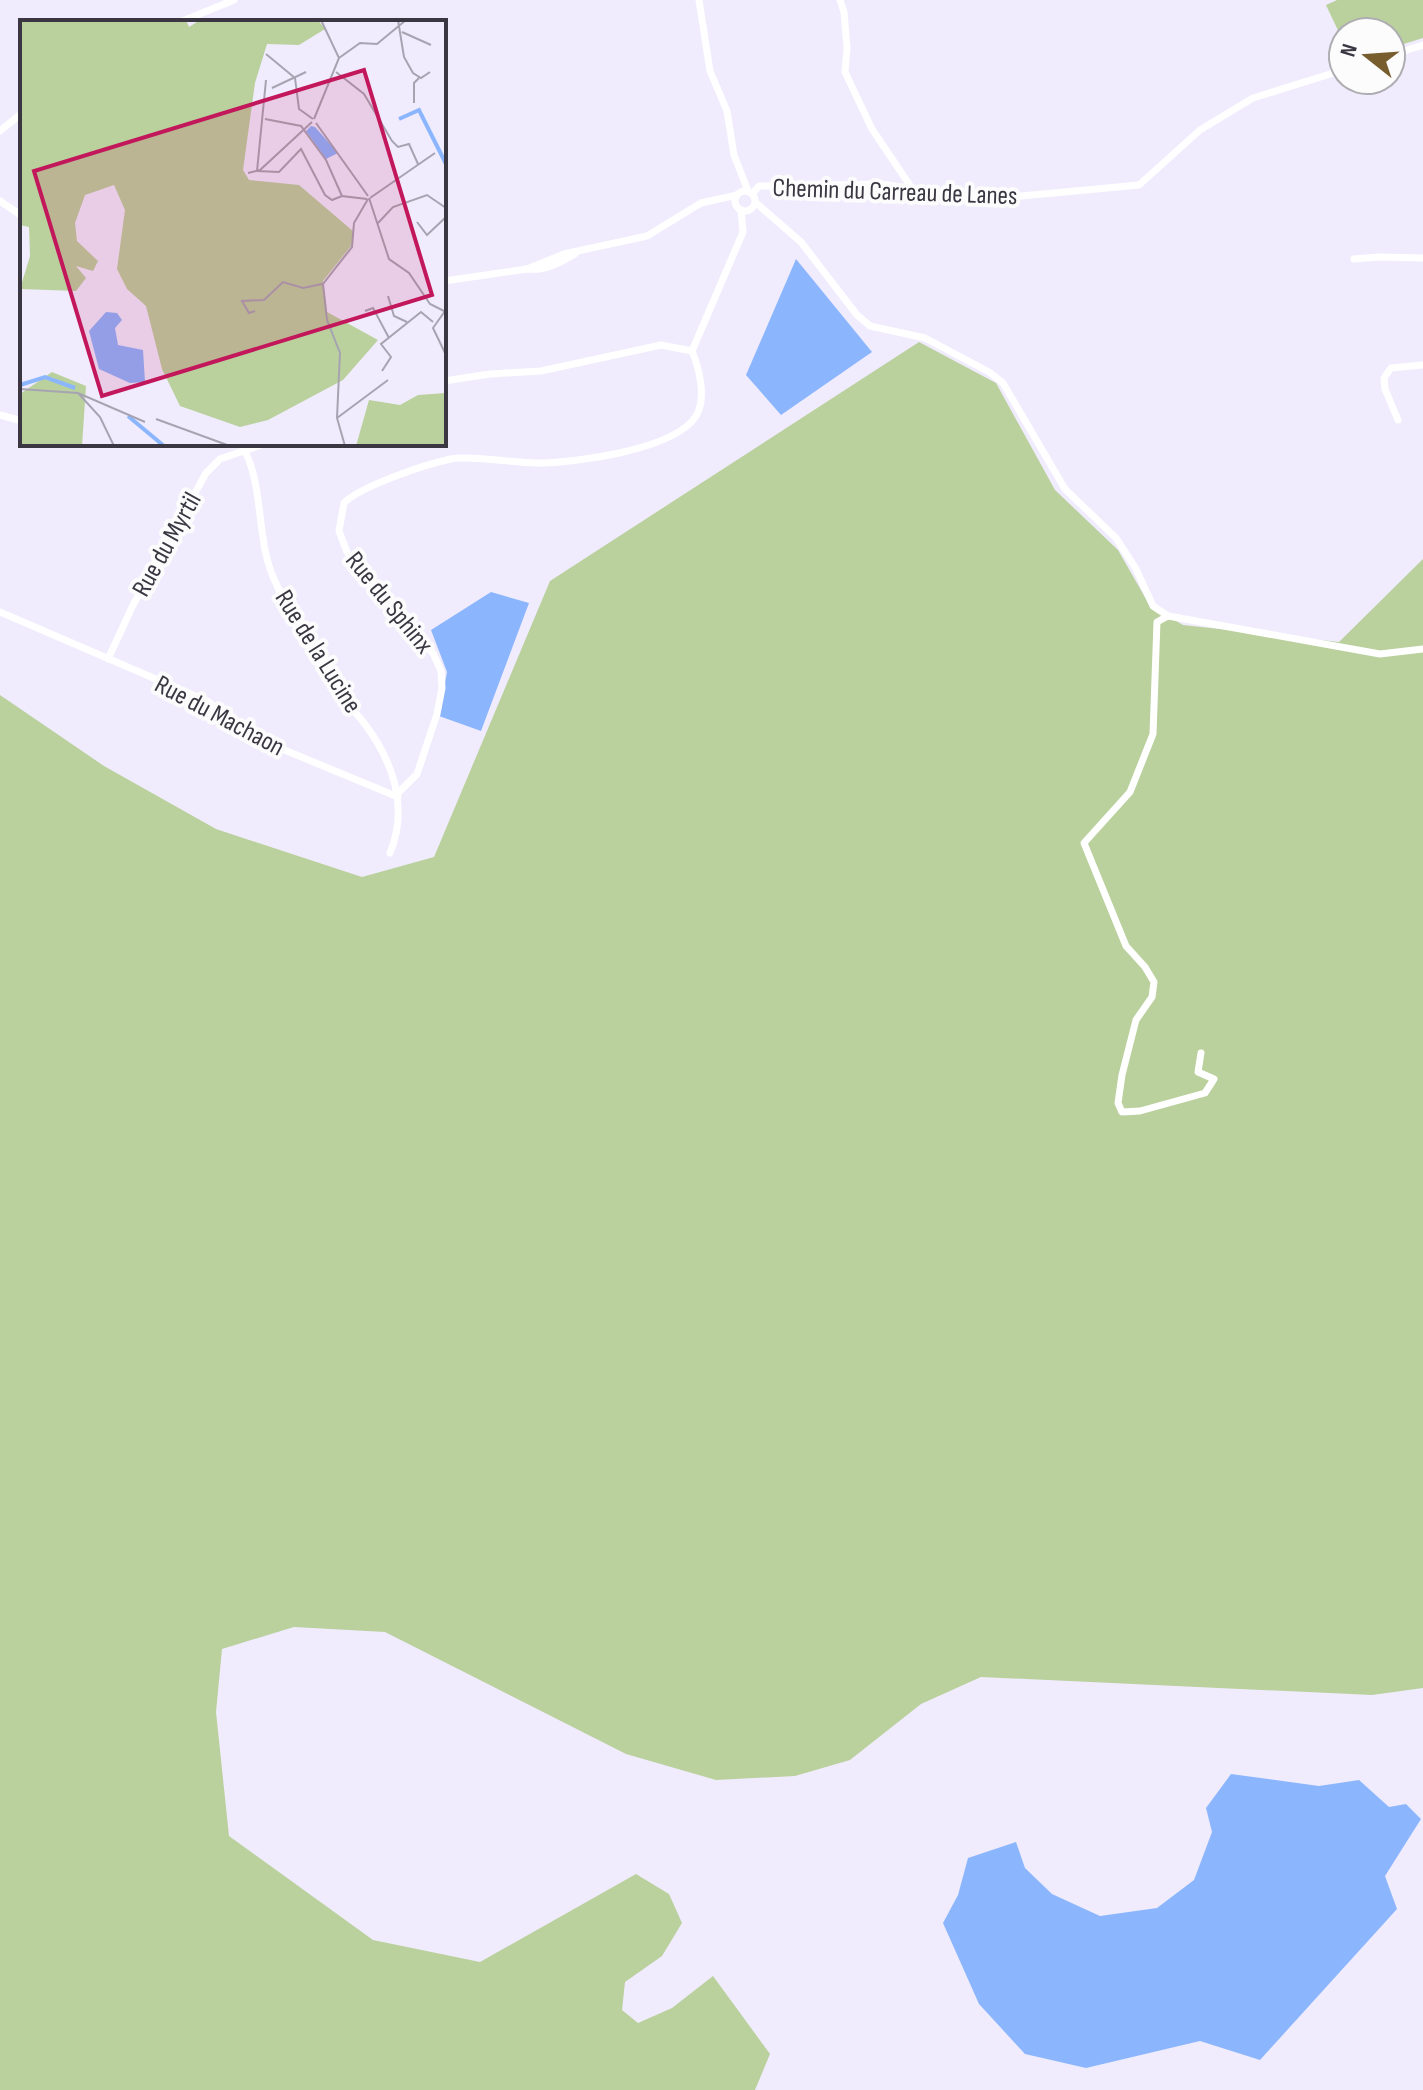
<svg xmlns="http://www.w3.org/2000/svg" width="1423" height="2090" viewBox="0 0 1423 2090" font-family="'Sofia Sans Condensed',sans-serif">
	<rect width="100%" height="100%" fill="#f0ecfd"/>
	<g fill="#bad09d">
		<path d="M1337,0H1423V38L1391,48V32H1343V41L1326,5Z"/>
		<path d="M919,342L996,383L1055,490L1118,550L1150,606L1183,625L1339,642L1423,559V1688L1372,1695L981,1677L921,1704L850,1760L795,1776L716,1780L626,1754L385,1632L294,1627L222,1649L216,1712L229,1836L373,1940L480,1962L636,1874L669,1894L682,1923L662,1956L625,1982L622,2010L638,2023L672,2008L713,1976L770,2054L755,2090H0V695L104,766L216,829L362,877L434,857L550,581Z"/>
	</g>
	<g fill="#8bb6fe">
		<path d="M796,259L872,352L781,415L746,375Z"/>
		<path d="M491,592L529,603L481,731L439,716L447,672L431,630Z"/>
		<path d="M1231,1774L1319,1786L1359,1780L1389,1807L1406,1804L1421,1819L1385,1876L1397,1909L1260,2060L1200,2041L1086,2068L1025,2054L979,2004L943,1923L958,1895L968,1858L1016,1842L1025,1868L1052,1894L1100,1916L1157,1908L1194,1880L1212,1832L1206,1808Z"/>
	</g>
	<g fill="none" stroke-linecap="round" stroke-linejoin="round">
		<g stroke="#fff" stroke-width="7">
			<path d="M699,0L710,71L727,111L734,155L748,191"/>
			<path d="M840,0L844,12L847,48L845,72L872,129L911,187"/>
			<path d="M180,22L234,0"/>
			<path d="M1391,55L1423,45"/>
			<path d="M0,131L22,113"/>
			<circle cx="745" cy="201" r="10"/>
			<path d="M752,194L759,186L880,184L988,199L1139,185L1200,130L1253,98L1343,70"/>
			<path d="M0,201L22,216"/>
			<path d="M756,203L801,242L857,315L870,326L925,338L989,372L1003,383L1065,489L1116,538L1136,569L1153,606L1168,616L1380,654L1423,649"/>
			<path d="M1354,259L1379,257L1423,258"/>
			<path d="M527,269L564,254L647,236L701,203L737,195"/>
			<path d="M444,281L527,269C545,271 560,263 575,254"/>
			<path d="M444,381L490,374L541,371L661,345L692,351L743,232L741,210"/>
			<path d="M0,415L22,421"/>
			<path d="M1398,420L1385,389L1384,378L1391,368L1423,365"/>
			<path d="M241,444C265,482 255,537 274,579C290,615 312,652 334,685C342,699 354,710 364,723C393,761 409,807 390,853"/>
			<path d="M0,612L209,702L239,729L258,739L398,797"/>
			<path d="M1168,616L1157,622L1153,734L1130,792L1084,843L1126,946L1145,967L1154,982L1152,997L1136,1020L1122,1075L1118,1103L1122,1112L1140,1111L1205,1093L1214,1079L1198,1072L1201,1053"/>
			<path d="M108,659L133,605L206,473L220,459L264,444"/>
			<path d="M397,794L417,774L437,714L442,688L441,671L433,653L392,612L380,591L367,580L347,552L339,531L344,503C361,486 426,464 451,459C470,455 514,463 536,463C574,463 675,450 696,416C707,398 699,368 692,351"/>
		</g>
	</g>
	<g text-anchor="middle" stroke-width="8" stroke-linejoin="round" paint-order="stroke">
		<g font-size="26" fill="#3a3742" stroke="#fcfcfc">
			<text transform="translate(895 191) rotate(2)" y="9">Chemin du Carreau de Lanes</text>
			<text transform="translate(166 544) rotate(-61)" y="9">Rue du Myrtil</text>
			<text transform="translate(390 602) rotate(51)" y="9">Rue du Sphinx</text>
			<text transform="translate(319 651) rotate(58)" y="9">Rue de la Lucine</text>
			<text transform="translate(220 715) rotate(28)" y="9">Rue du Machaon</text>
		</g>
	</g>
	<g transform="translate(20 20)">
		<rect width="426" height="426" fill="#f0ecfd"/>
		<path d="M0,0H166L169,7L180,0H298L305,9L279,25L247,24L235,63L223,150L229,160L279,165L334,212L331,226L303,261L307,292L358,320L323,360L248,400L220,407L160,386L142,349L126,286L107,269L97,249L105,190L94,165L65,175L55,203L57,221L78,241L73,251L56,246L66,258L56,271L0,269L10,236L9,207L0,205ZM32,352L66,366L62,426H0V374ZM426,373V426H336L349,380L380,385L398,375Z" fill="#bad09d"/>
		<path d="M291,106L295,107L318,133L306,139L286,111ZM86,292L97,293L102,300L95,308L98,325L123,330L125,362L110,363L79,349L69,311Z" fill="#8bb6fe"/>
		<path fill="none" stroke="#8bb6fe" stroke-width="4" d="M379,99L399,90L426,144M0,365L25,357L55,368M108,396L144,426"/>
		<path fill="none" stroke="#a7a4b2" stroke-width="2" d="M378,0L384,37L393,53L401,58L410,52M382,12L411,25M246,34L275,58L279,89L293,99M319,38L340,23L357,24L386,0M316,52L344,74L372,121L378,127L389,124L398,144M252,68L286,52M394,83V63L399,58M245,99L281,106L306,140L322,176L347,179M294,99L319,38L301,0M296,103L348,176M237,151L259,152L281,129L305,175L312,180L322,176M237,151L246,60M228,153L240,150L292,102M349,178L369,239L389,253L410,284L426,292M350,178L415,133M397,202L407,215L426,197M358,203L373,187L407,175L426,188M368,276L374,296L387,302M235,291L229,293L222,281L244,280L263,262L283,268L302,264M345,291L353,288L369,318M425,291L413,308L426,335M362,351L371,337L361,324L401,292L413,302M0,369L58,373L125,402M58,373L80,397L94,426M317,398L368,360M136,399L210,426M325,426L317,398L320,333L307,300L303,264L332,227L334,203L348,179"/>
		<path fill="#c2185b" fill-opacity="0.15" stroke="#c2185b" stroke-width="4" d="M344,50L412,275L82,376L14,151Z"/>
		<rect width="426" height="426" fill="none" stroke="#3a3742" stroke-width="4"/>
	</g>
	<g transform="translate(1367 56) rotate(287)"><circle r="38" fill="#fcfcfc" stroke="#aeadb2" stroke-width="2"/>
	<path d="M0-6L14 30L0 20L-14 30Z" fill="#785e2f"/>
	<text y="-12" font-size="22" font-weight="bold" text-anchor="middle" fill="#3a3742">N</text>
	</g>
</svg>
